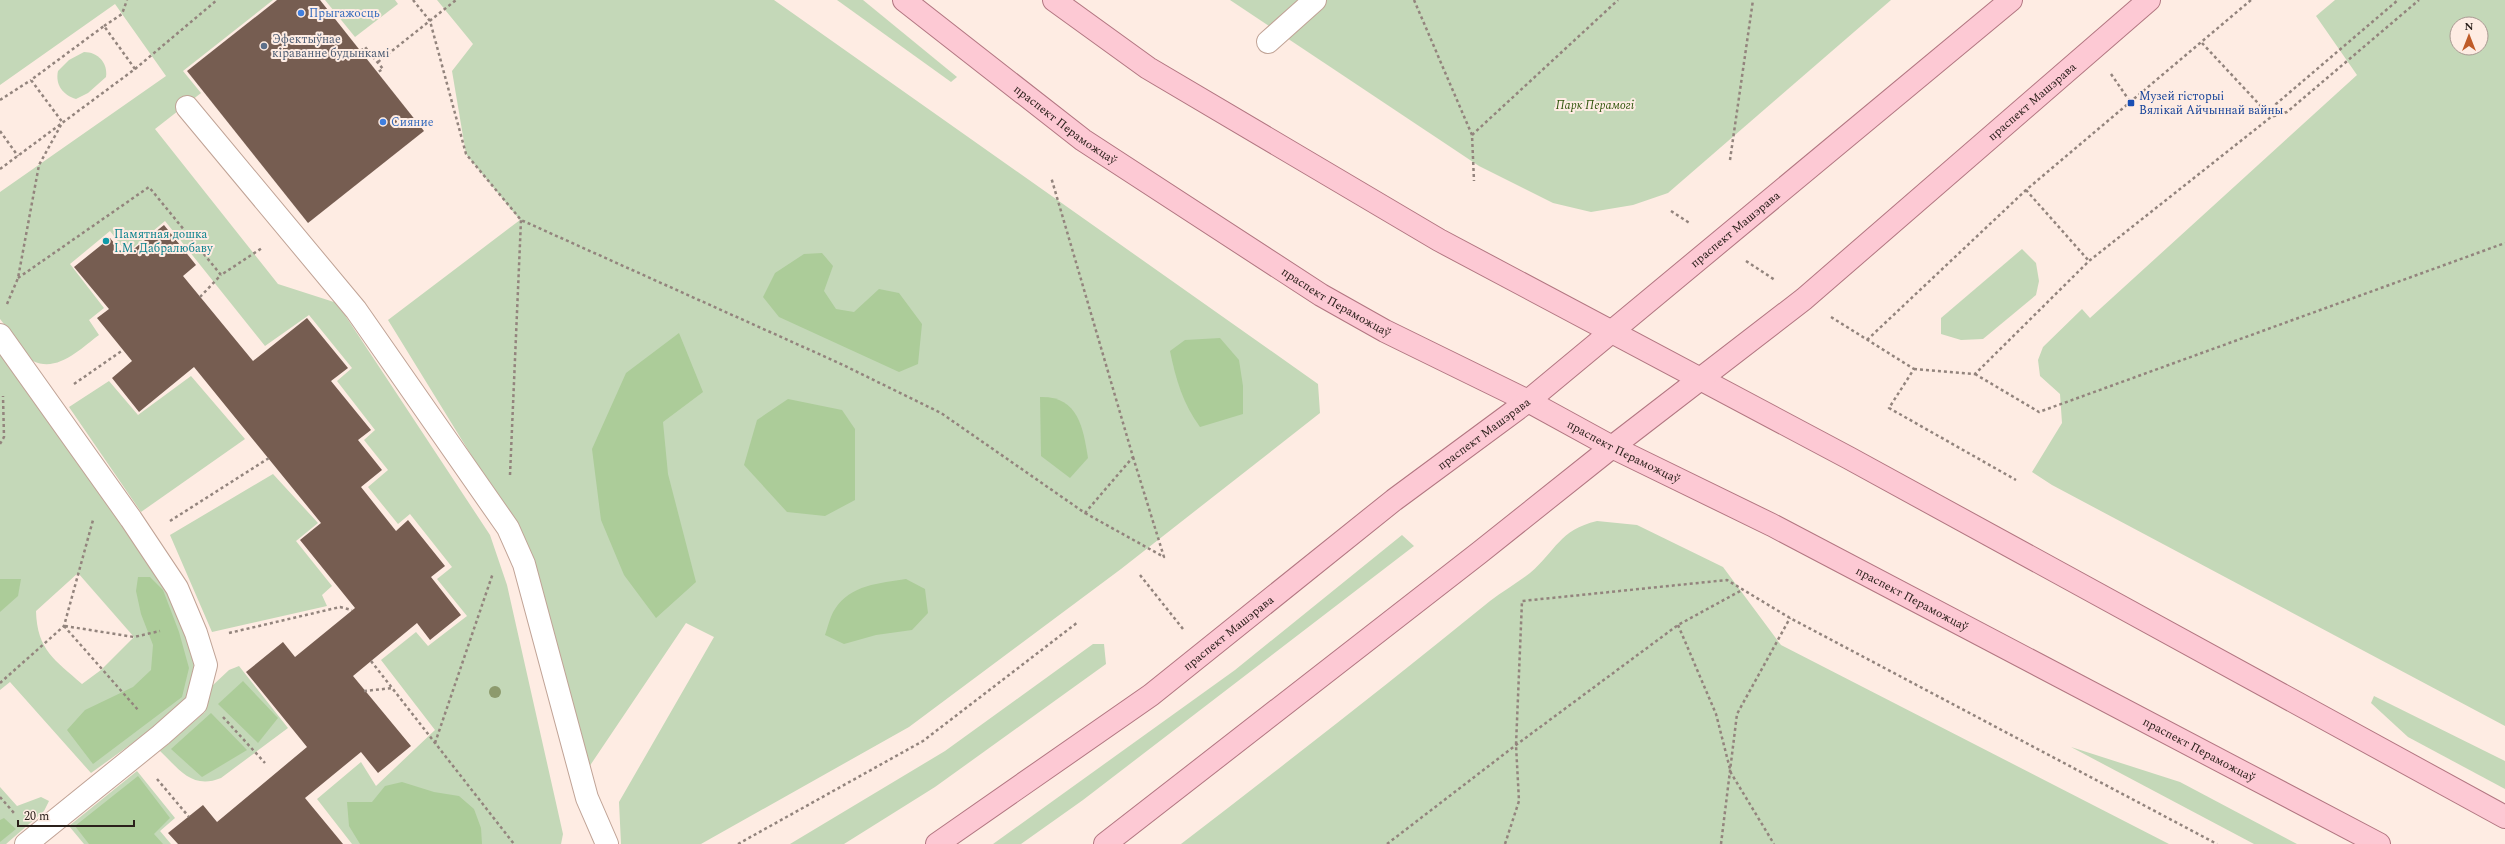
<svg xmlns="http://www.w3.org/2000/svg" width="2505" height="844" viewBox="0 0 2505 844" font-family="Spectral,serif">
	<rect width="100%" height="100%" fill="#feece3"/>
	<g fill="#c4d8b8" fill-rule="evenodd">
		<path d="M0,0H273L183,71L201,93L155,129L278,284L337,303L490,535L507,585L563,834L561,844H352L317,799L361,762L376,786L435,730L381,660L416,632L428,646L467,616L437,579L452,567L410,514L398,524L368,487L388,470L364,440L375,430L337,381L352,368L309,315L265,346L165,221L127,253L110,231L70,264L104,308L89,320L99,335C81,348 58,373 33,361L0,319V192L166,76L115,4L0,85Z"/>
		<path d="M325,0H395L398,4L355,37Z"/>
		<path d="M437,0H774L1318,384L1320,413L1121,569L909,727L701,844H621L619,802L714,637L686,623L587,770L529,549L388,320L520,220L466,154L452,71L473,44Z"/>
		<path d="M837,0H863L957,77L951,82Z"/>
		<path d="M1230,0H1891L1668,193L1633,205L1591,212L1553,203L1479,166Z"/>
		<path d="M2335,0H2505V726L2052,485L2032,472L2062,423L2060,394L2040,376L2038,360L2043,347L2082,309L2090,318L2357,75L2316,16ZM2457,24H2481V48H2457Z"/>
		<path d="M84,52C98,52 108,63 106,77L88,93L76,99C63,95 55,85 58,71L69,60Z"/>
		<path d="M2022,249L2036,263L2039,281L2036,295L1983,339L1961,340L1941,334V318Z"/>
		<path d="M0,349L172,591L196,666L191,701L91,773L10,682L0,690ZM78,573L134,637L101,670L82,684C55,660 37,650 36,611Z"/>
		<path d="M191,376L245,439L141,512L69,407L109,381L138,415Z"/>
		<path d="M273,474L318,523L296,541L332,586L322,595L327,606L212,632L170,535Z"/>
		<path d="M1597,521L1637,525L1723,567L1781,645L2169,844H1181C1285,764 1388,684 1490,601C1503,591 1517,583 1530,573C1556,551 1559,530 1597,521Z"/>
		<path d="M1402,535L1414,546L1083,800L1021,844H993L1235,670Z"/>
		<path d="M1093,644H1104L1106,664L935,787L844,844H790L945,751Z"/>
		<path d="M239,666L288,728L221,778C192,790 179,769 160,751L205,712L212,686L229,670Z"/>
		<path d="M2374,696L2505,761V789L2408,737L2371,703Z"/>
		<path d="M2071,747L2180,782L2297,844H2254Z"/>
		<path d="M137,771L175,818L160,831L171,844H84L69,826Z"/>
		<path d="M0,787L17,806L41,797L49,801L44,811L6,844H0Z"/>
	</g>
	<g fill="#accc99">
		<path d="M822,253L833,266L824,291L836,309L854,312L879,289L899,293L922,324L918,364L899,372L779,317L763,297L775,273L804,254Z"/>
		<path d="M679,333L703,392L663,422L668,474L696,582L656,618L624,575L601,520L592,449L626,373Z"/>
		<path d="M1220,338L1239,360L1243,386V414L1200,427C1183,404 1176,380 1170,351L1185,340Z"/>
		<path d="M1040,397C1078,396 1083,427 1088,458L1070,478L1041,456Z"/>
		<path d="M788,399L842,410L855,429V500L825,516L787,512L744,465L757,420Z"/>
		<path d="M138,577H150L163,590L179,632L189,668L182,697L93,764L67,730L85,710L133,687L151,670L153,645L141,614L136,591Z"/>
		<path d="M0,579H21L18,596L0,612Z"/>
		<path d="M906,579L925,589L928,613L912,630L876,635L844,644L825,635C828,627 830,616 835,609C850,585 880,583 906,579Z"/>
		<path d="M243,681L278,718L258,743L218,704Z"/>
		<path d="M211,713L247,750L202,777L171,749Z"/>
		<path d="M138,776L170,818L154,834L163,844H89L75,826Z"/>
		<path d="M402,782L434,792L459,796L474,809L481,828L482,844H360L349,826L347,802H372L385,786Z"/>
		<path d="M4,818L16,829L0,842V820Z"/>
	</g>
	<g fill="#765d51">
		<path d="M277,0H320L424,131L308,223L187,71Z"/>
		<path d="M164,225L196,265L183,276L253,361L307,318L348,368L331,381L371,430L358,440L382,470L361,487L396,531L408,520L445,566L431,577L461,615L430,640L417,623L353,676L411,746L378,773L361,752L305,798L343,844H178L168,833L203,805L217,822L307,747L246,672L283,642L295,657L355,608L300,540L321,523L194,367L139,412L112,378L132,361L97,318L109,309L74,267L110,238L125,256Z"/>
	</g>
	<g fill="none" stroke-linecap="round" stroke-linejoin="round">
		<defs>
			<g id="minor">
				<path d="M1268,42L1315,0"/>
				<path d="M187,107L356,310L508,528L524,564L587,798L607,844"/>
				<path d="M0,335L131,519L177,588L196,633L206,665L196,704L161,735L26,844"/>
			</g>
			<g id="major">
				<path id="s1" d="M904,0L1083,140L1321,295L1385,331L1528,401L1612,447L1772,525L2379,844"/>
				<path d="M1054,0L1148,68L1439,240L1849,458L2505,817"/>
				<path id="s2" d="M937,844L1151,695L1394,500L1528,401L2011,0"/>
				<path id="s3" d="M1105,844L1479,553L1612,447L1804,299L2149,0"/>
			</g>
		</defs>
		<use href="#minor" stroke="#c0a396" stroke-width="24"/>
		<use href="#major" stroke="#b27681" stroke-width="24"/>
		<g stroke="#93847d" stroke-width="2.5" stroke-dasharray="3 3" stroke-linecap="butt">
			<path d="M413,0L430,21L466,154L521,220L839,363L941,413L1085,513L1133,457L1051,177"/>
			<path d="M1414,0L1472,135L1474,181"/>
			<path d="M104,26L122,14L127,0"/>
			<path d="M2202,43L2271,117"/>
			<path d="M361,51L365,47L383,69L378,72"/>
			<path d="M378,62L456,0"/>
			<path d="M135,69L217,0"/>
			<path d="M2111,74L2131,103"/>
			<path d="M0,100L31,80"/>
			<path d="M2272,116L2276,104L2398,0"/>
			<path d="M0,131L18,156"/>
			<path d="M1472,135L1618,0"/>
			<path d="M1730,160L1753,0"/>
			<path d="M0,169L135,69L104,26L31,80L63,123"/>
			<path d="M2026,190L2089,261"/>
			<path d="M1671,211L1691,224"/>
			<path d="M1746,261L1775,280"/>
			<path d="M18,278L149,187L221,275L262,248"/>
			<path d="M200,297L221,275"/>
			<path d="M7,304L18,278L39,165L61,125"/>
			<path d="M1831,317L1914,369L1889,408L2016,480"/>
			<path d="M1867,340L2026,190L2251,0"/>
			<path d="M1914,369L1975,374L2089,261L2271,117L2287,112L2419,0"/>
			<path d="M1975,374L2039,412L2505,243"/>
			<path d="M74,384L123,350"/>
			<path d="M0,444L4,437L3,396"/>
			<path d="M510,475L521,220"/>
			<path d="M1085,513L1164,557L1133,457"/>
			<path d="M170,521L269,458"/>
			<path d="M1140,575L1183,629"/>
			<path d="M1678,625L1716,714L1731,773L1774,844"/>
			<path d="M64,626L139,711"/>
			<path d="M65,626L134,637L160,631"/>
			<path d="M229,633L340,607L352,610"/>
			<path d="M371,661L514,844"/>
			<path d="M0,683L64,626L93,520"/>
			<path d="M364,691L393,688"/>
			<path d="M223,717L265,763"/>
			<path d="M435,743L493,573"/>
			<path d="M157,779L189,817"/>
			<path d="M0,797L14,813"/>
			<path d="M738,844L923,741L1078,622"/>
			<path d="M1387,844L1516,745L1678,625L1742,590"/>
			<path d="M1505,844L1519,801L1516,745L1522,601L1727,580L1790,618L2217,844"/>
			<path d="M1721,844L1737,714L1790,618"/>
		</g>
		<use href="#minor" stroke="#fff" stroke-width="22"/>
		<use href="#major" stroke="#fdc9d4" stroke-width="22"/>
	</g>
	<circle fill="#8d9a6d" cx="495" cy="692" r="6"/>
	<g fill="#3f7fe0" stroke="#feece3" stroke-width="1.5">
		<circle cx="301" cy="13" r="4"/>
		<circle cx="383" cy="122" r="4"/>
	</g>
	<circle fill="#5c6f8a" stroke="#feece3" stroke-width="1.5" cx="264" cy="46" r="4"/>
	<rect fill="#1a4fb4" stroke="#feece3" stroke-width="1.5" x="2127" y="99" width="8" height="8" rx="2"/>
	<circle fill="#0f9aa8" stroke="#feece3" stroke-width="1.5" cx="106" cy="241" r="4"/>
	<g text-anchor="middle" stroke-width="4" stroke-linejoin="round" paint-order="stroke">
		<g font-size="12" fill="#366cbe" stroke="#feece3" text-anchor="start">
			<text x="309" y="17">Прыгажосць</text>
			<text x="391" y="126">Сияние</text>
		</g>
		<g font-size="12" fill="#4e5e75" stroke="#feece3" text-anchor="start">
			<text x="272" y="43">Эфектыўнае<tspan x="272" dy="14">кіраванне будынкамі</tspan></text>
		</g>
		<g font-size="12" fill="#164399" stroke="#feece3" text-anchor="start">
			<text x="2139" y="100">Музей гісторыі<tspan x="2139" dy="14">Вялікай Айчыннай вайны</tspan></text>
		</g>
		<g font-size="12" fill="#2b201b" stroke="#feece3">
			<text dy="4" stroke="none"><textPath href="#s3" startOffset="1188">праспект Машэрава</textPath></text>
			<text dy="4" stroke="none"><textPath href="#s1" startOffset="204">праспект Пераможцаў</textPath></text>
			<text dy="4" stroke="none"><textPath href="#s2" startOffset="1008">праспект Машэрава</textPath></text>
			<text dy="4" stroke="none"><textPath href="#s1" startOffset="528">праспект Пераможцаў</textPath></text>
			<text dy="4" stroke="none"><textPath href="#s2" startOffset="684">праспект Машэрава</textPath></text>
			<text dy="4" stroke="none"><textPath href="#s1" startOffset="852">праспект Пераможцаў</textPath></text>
			<text dy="4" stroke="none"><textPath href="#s1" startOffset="1176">праспект Пераможцаў</textPath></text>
			<text dy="4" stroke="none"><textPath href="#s2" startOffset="360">праспект Машэрава</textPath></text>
			<text dy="4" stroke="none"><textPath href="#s1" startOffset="1500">праспект Пераможцаў</textPath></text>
		</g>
		<g font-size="12" font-style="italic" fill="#31560d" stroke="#feece3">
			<text x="1595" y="109">Парк Перамогі</text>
		</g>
		<g font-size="12" fill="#0d838f" stroke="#feece3" text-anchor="start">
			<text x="114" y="238">Памятная дошка<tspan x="114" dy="14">І.М. Дабралюбаву</tspan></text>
		</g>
	</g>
	<g transform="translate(2469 36)"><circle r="19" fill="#feece3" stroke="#aa9a93"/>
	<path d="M0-3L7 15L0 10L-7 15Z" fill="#bf5b28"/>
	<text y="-6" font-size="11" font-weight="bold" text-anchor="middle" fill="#2b201b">N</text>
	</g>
	<path d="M18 820v6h116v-6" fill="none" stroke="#2b201b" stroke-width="2"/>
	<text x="24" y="820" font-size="12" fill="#2b201b" stroke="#feece3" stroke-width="3" paint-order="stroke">20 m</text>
</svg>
